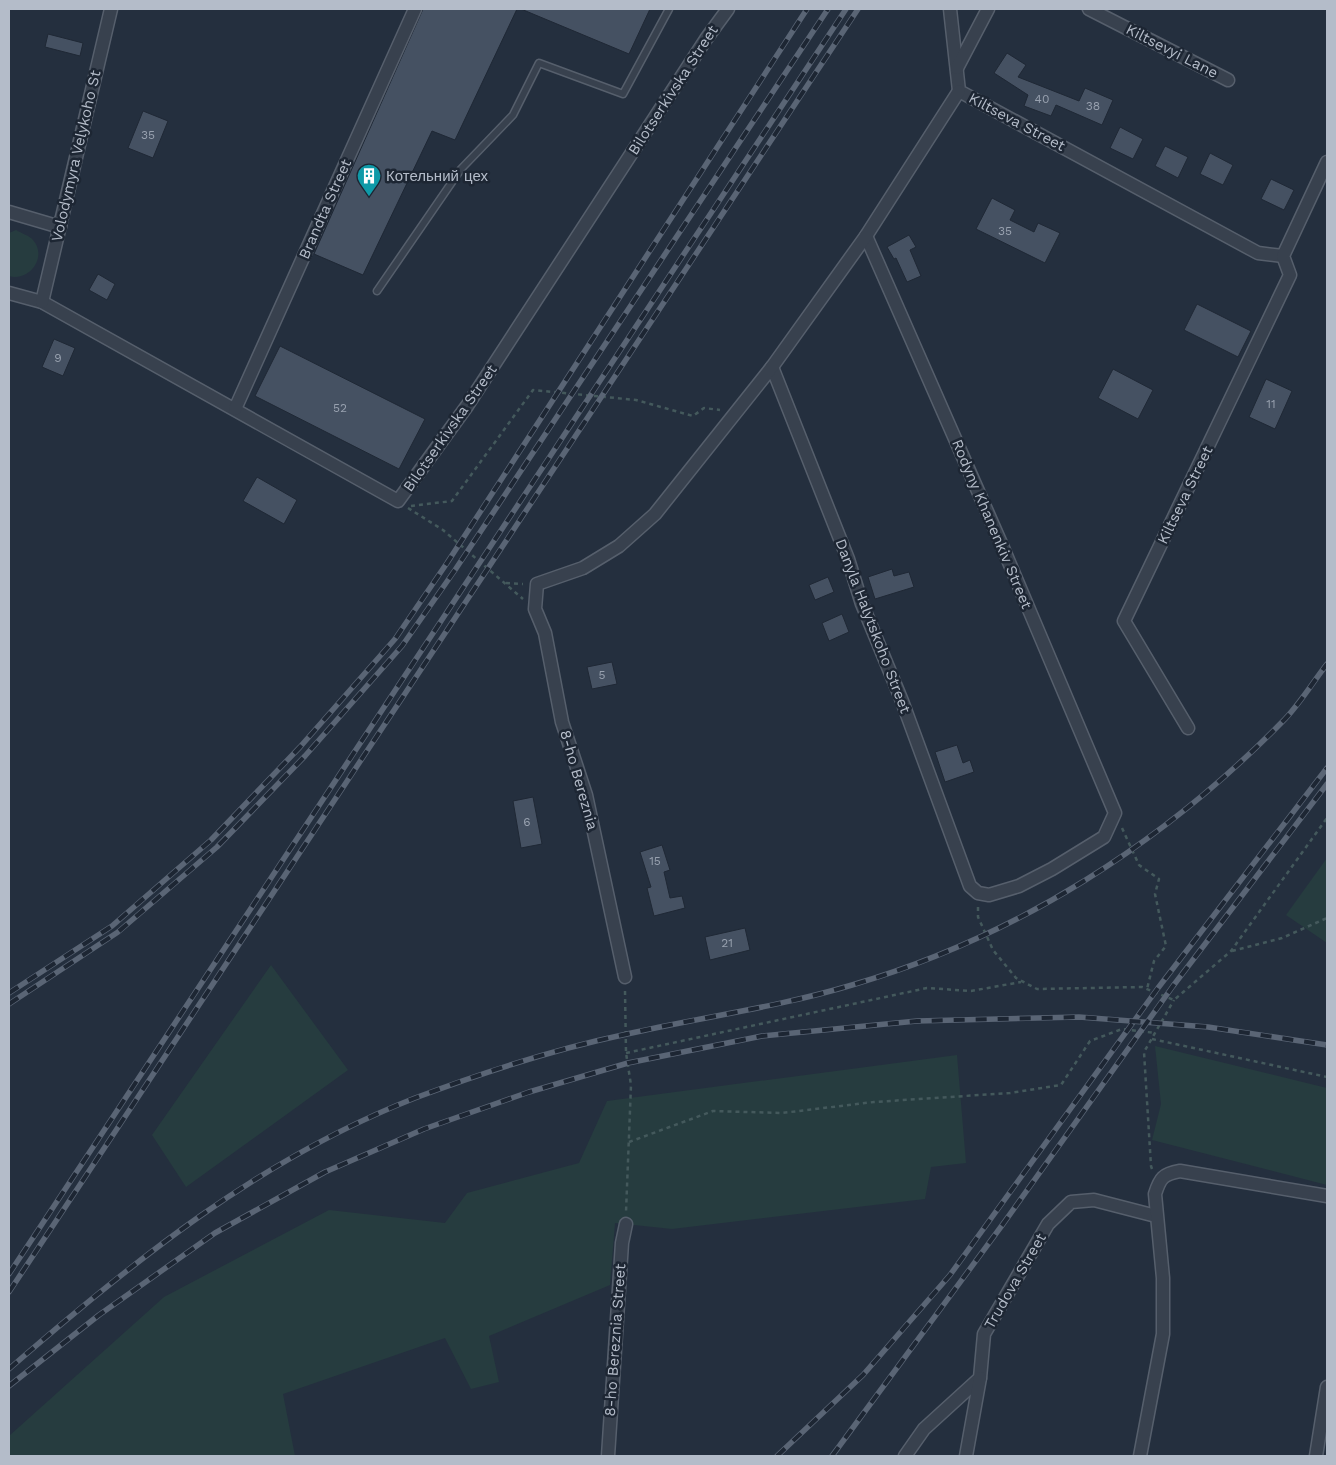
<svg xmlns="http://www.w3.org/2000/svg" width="1336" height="1465" viewBox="0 0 1336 1465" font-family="'Work Sans',sans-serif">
	<rect width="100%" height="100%" fill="#242f3e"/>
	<g fill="#263c3f">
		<path d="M16,230C21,233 30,236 33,240C48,257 29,282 9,276V233Z"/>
		<path d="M1327,858V943L1286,915Z"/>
		<path d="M271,965L348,1070L186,1187L152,1135Z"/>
		<path d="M1155,1046L1327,1088V1185L1152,1140L1161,1104Z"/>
		<path d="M957,1055L966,1163L931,1167L925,1199L672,1229L615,1223L610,1285L489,1336L499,1382L471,1389L445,1338L283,1394L295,1456H9V1436L164,1297L329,1210L445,1223L467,1193L579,1163L607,1101Z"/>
	</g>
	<g fill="#455162" stroke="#1f2835">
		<path d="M423,9H517L455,140L432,131L363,275L314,254Z"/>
		<path d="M521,9H650L629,54Z"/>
		<path d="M48,34L83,43L80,56L45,47Z"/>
		<path d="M1007,53L1026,65L1018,77L1079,101L1085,88L1113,100L1102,125L1056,105L1051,116L1024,106L1028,95L994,73Z"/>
		<path d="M143,111L168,121L153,158L128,148Z"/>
		<path d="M1120,127L1143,139L1133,159L1110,148Z"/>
		<path d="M1165,146L1188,157L1178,178L1155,166Z"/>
		<path d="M1210,153L1233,165L1223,185L1200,174Z"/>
		<path d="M1271,179L1294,190L1284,210L1261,199Z"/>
		<path d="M992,198L1015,210L1010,220L1034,232L1038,223L1060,233L1045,263L976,229Z"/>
		<path d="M909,235L916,247L910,250L921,276L907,282L896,258L894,259L887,247Z"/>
		<path d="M98,274L115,284L107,300L89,290Z"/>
		<path d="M1197,304L1251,331L1238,357L1184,330Z"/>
		<path d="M54,339L75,348L63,376L42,367Z"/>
		<path d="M280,346L425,419L399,469L255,396Z"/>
		<path d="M1113,369L1153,390L1138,419L1098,398Z"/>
		<path d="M1266,379L1292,391L1275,429L1249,417Z"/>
		<path d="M257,477L297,500L284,524L243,501Z"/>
		<path d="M892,569L894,576L909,572L914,587L875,599L868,577Z"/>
		<path d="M828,577L834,592L815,600L809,585Z"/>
		<path d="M842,614L849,632L829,641L822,623Z"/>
		<path d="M612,662L617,684L592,689L587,667Z"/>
		<path d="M957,745L963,763L970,760L974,772L945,782L935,752Z"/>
		<path d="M533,797L542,844L521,848L513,801Z"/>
		<path d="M662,845L670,870L664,872L670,898L682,896L685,908L654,916L647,888L651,887L640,852Z"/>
		<path d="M745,928L750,950L710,960L705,937Z"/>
	</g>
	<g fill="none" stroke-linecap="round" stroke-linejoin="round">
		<defs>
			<path id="service" d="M377,291L461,169L513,115L539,63L623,94L669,9"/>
			<g id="minor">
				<path d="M950,9L959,91L1258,253L1283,256"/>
				<path d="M1089,9L1228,80"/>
				<path d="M957,68L988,9"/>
				<path d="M9,212L60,227L61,220"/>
				<path d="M9,293L42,302L398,501L467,406L706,39L728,9"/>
				<path d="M42,302L111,9"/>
				<path d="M772,367L848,559L862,604L902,701L970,886L978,893L989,895L1019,886L1052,869L1104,837L1115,813L1003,548L866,236"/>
				<path d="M235,409L415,9"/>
				<path d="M1188,728L1124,621L1290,275L1283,256L1327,162"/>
				<path d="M625,977L586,795L562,722L545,633L535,609L537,584L583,568L619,546L655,514L772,367L866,236L959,91"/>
				<path d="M608,1456L622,1243L626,1224"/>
				<path d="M905,1456L924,1429L980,1378L984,1334L1048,1224L1071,1202L1094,1200L1156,1216"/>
				<path d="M966,1456L980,1378"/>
				<path d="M1140,1456L1163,1334V1278L1155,1194C1160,1178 1163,1174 1180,1171L1327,1196"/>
				<path d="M1316,1456L1327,1387"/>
			</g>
		</defs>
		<use href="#service" stroke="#565f6c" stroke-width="9"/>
		<use href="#minor" stroke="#565f6c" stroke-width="15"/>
		<g stroke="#44595c" stroke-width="2.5" stroke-dasharray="4 4" stroke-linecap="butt">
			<path d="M411,506L452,501L533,390L636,400L693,416L704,408L720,410"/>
			<path d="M408,508L443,530L523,599"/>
			<path d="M506,583L523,584"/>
			<path d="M1122,828L1139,865L1159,879L1155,894L1166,946L1154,961L1147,989"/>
			<path d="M978,907V917L993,950L1016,978L1037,989L1142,987L1174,1000L1231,951L1327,818"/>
			<path d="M1232,951L1282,938L1327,918"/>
			<path d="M625,991L626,1053L631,1085L626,1212"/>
			<path d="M1152,1039L1327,1077"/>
			<path d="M626,1053L927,988L971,991L1021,982"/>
			<path d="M629,1142L713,1111L782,1113L874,1102L1010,1093L1061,1085L1090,1041L1122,1029L1155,1033"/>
			<path d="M1152,1169L1151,1166L1144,1052L1174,1000"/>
		</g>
		<use href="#service" stroke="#38414e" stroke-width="6"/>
		<use href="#minor" stroke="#38414e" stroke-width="12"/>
		<defs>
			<g id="rail">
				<path d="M9,993L112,926L211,840L300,747L395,639L447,563L807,9"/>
				<path d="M9,1004L118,932L217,847L305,756L402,646L455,570L828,9"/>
				<path d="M9,1274L846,9"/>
				<path d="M9,1292L858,9"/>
				<path d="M9,1369C132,1262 261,1158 415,1098C484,1072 555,1049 627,1034C702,1017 779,1007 852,985C1017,937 1165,842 1285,719C1301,702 1313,682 1327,664"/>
				<path d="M9,1386L99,1315L215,1233L325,1172L424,1129L529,1092L628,1063L762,1036L917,1021L1079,1017L1208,1027L1327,1045"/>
				<path d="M777,1456L863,1375L950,1275L1158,988L1327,768"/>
				<path d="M832,1456L1003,1224L1173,986L1327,784"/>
			</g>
		</defs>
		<use href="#rail" stroke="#5a6575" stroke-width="5.5"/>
		<use href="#rail" stroke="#1d2633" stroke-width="4" stroke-dasharray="11" stroke-linecap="butt"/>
	</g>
	<defs>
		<symbol id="building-pin" viewBox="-11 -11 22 30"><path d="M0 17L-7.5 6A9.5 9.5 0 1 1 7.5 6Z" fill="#0f9aa8" stroke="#1d2633"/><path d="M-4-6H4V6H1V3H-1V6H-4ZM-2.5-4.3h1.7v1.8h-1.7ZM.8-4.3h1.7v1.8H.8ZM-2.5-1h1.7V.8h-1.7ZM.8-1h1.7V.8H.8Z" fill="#fff"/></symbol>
	</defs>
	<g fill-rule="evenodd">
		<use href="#building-pin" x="355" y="162" width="28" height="38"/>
	</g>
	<g text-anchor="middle" stroke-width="5" stroke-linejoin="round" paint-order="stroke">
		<g font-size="12" fill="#98a1af">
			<text x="1042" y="103">40</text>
			<text x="1093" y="110">38</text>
			<text x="148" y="139">35</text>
			<text x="1005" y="235">35</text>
			<text x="58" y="362">9</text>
			<text x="1271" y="408">11</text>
			<text x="340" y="412">52</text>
			<text x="602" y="679">5</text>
			<text x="527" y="826">6</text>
			<text x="655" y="865">15</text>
			<text x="727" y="947">21</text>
		</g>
		<g font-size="15" fill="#b4bcc9" stroke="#1d2633">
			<text transform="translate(1172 51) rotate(27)" y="5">Kiltsevyi Lane</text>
			<text transform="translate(673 90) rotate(-57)" y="5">Bilotserkivska Street</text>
			<text transform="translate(1017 122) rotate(28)" y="5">Kiltseva Street</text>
			<text transform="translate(76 156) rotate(-77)" y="5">Volodymyra Velykoho St</text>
			<text transform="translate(325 209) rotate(-66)" y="5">Brandta Street</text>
			<text transform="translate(450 428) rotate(-55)" y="5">Bilotserkivska Street</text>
			<text transform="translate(1185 495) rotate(-64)" y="5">Kiltseva Street</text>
			<text transform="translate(992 524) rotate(67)" y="5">Rodyny Khanenkiv Street</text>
			<text transform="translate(873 626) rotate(69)" y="5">Danyla Halytskoho Street</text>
			<text transform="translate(579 780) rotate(74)" y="5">8-ho Bereznia</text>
			<text transform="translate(1015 1281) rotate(-60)" y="5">Trudova Street</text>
			<text transform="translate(615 1340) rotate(-86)" y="5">8-ho Bereznia Street</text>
		</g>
		<g font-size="15" fill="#b4bcc9" stroke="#1d2633" text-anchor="start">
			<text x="386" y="181">Котельний цех</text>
		</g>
	</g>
	<rect width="1336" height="1465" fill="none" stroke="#b4bcc9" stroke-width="20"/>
</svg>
